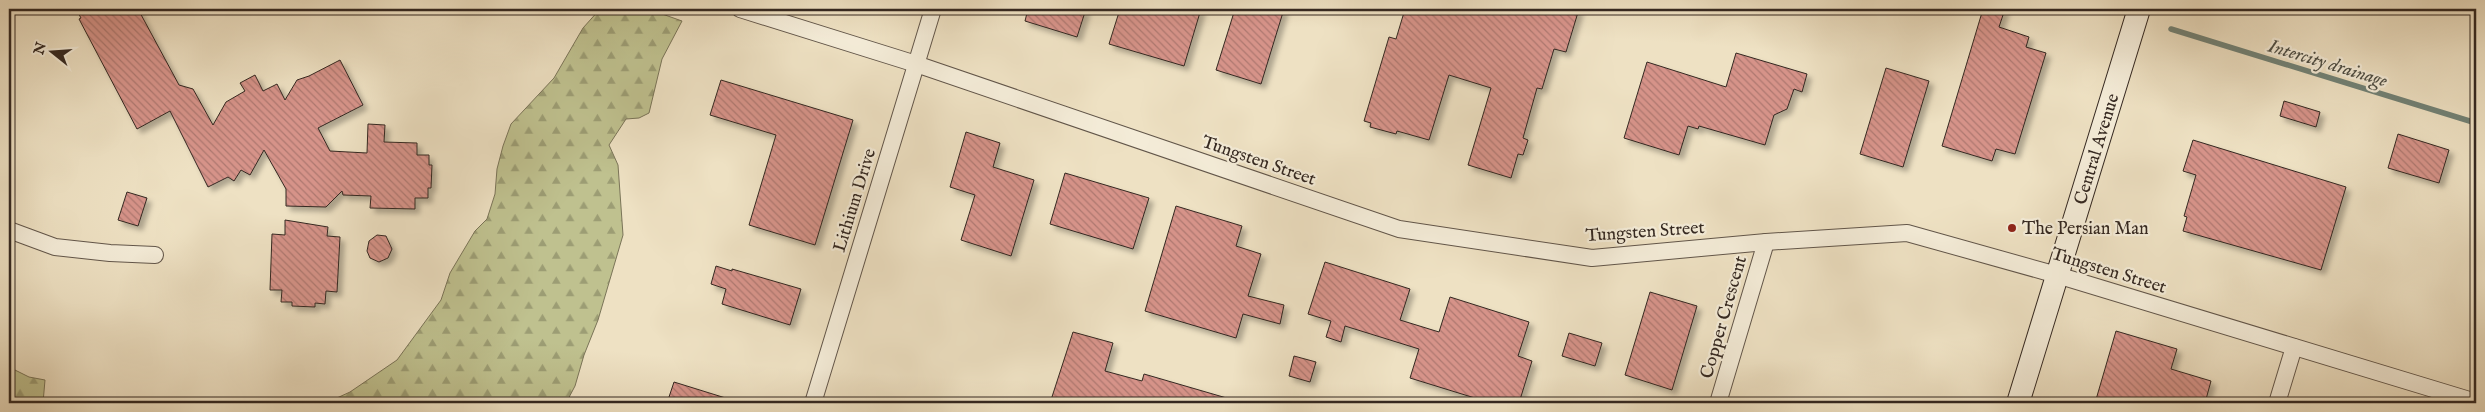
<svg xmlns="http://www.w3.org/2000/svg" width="2485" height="412" viewBox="0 0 2485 412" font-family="'IM FELL English',serif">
	<defs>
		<pattern id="forest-firs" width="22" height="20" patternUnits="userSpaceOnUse" patternTransform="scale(1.25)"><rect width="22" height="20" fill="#bfc18f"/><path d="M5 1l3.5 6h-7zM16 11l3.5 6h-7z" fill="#9c9d74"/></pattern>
		<pattern id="building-back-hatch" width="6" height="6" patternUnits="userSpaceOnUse" patternTransform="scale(1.25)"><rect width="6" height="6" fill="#d69389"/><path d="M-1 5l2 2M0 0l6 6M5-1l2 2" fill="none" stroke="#ae7870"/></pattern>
		<filter id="shadow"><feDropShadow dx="4.5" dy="4.5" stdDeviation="2.5" flood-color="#0004"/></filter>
	</defs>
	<rect width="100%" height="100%" fill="#eee1c3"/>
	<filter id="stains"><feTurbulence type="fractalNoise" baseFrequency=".004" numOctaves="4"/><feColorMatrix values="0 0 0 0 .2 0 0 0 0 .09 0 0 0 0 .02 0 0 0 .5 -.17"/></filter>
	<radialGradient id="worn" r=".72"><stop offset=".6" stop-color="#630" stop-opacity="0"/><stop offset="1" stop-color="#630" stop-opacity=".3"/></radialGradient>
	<g fill="url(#forest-firs)" stroke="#7a7458">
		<path d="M600,9H648L682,21L662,59L649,113L639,118L626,119L609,145L618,165L623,235L598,320L584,355L575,386L566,403H326L350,392L397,360L441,300L450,273L475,231L487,219L495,194L497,169L503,146L511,124L554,78L583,28Z"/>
		<path d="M9,367L29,377L45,380L43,403H9Z"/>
	</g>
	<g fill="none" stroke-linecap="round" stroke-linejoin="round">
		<g stroke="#728276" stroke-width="5.5">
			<path d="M2094,9L2098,10"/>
			<path d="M2171,29L2476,123"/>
		</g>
	</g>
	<g fill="url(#building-back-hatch)" stroke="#342821" filter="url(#shadow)">
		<path d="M76,9H138L179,85L193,89L213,125L226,102L245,91L240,83L255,75L263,91L277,84L285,100L297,80L309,76L340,60L363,105L318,128L330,151L367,153L368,124L385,125L384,142L417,143V155H429V165H432L431,188H428V198H415V209L370,208L371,196L343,195L342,191L326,207L286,206V189L264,150L250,175L241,170L234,181L228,177L208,187L170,111L137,129L79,19L81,18Z"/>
		<path d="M1028,9H1086L1077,37L1025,21Z"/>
		<path d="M1120,9H1201L1184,66L1109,44Z"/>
		<path d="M1235,9H1284L1261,84L1216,70Z"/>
		<path d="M1405,9H1579L1566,52L1554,49L1542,89L1537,88L1523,138L1528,140L1523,155L1518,154L1511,178L1468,165L1491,88L1449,75L1429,140L1397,131L1396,134L1370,127L1371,123L1364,121L1389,37L1396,39Z"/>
		<path d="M1983,9H2005L1999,27L2029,37L2026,47L2046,53L2015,154L1996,149L1992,161L1942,146Z"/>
		<path d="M1736,53L1807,74L1802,92L1794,89L1787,109L1774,115L1765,145L1699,126L1698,129L1688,126L1679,155L1624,138L1647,62L1726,87Z"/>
		<path d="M1886,68L1929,81L1903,167L1860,154Z"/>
		<path d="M721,80L853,120L815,245L749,225L776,135L710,115Z"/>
		<path d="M2284,101L2320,112L2316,127L2280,116Z"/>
		<path d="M966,132L1000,143L993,167L1034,180L1011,256L961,240L975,195L950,187Z"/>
		<path d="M2398,134L2449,150L2439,183L2388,168Z"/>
		<path d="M2193,140L2346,187L2321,270L2183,231L2187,217L2184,216L2196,175L2183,171Z"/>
		<path d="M1065,173L1149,198L1133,249L1050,224Z"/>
		<path d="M127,192L147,198L138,226L118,220Z"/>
		<path d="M1176,206L1242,226L1236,246L1261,254L1248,296L1284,305L1280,324L1243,314L1236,338L1145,311Z"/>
		<path d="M285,220L328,227L327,236L340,237L337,292L326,291L325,304L315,303V307L292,306V302H281L282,290H270L272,234L285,235Z"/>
		<path d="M377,235L386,236L392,249L388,258L379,262L370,258L367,251L369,241Z"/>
		<path d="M1325,262L1410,289L1400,320L1439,332L1450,297L1529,322L1518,356L1532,361L1519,403H1491L1410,378L1419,349L1345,326L1341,342L1326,337L1331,321L1308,314Z"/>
		<path d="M716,266L732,271V269L801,289L790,325L722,304L726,289L711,284Z"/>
		<path d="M1650,292L1697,306L1672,390L1625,375Z"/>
		<path d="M2116,331L2177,349L2171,369L2211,381L2205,403H2095Z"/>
		<path d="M1073,332L1113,343L1105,371L1142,381L1144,374L1230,399L1229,403H1050Z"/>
		<path d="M1569,333L1602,343L1595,366L1562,356Z"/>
		<path d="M1294,356L1316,362L1310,382L1289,376Z"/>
		<path d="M674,382L732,400V403H667Z"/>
	</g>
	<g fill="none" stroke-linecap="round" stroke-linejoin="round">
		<defs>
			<g id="street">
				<path d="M740,9L916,64L1399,229L1592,258L1766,242L1907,233L2057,275L2476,402"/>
				<path d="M9,230L55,247L110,253L155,255"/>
				<path d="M813,403L933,9"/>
				<path d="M1718,403L1766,242"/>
				<path d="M2277,403L2294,347"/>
			</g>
			<path id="secondary" d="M2018,403L2139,9"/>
		</defs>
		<use href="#street" stroke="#62564a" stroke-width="18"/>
		<use href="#secondary" stroke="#342821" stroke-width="24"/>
		<use href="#street" stroke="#f4ecd8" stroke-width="16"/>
		<use href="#secondary" stroke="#f4ecd8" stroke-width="22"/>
	</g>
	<circle fill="#8f2418" stroke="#f4ecd8" stroke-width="2" cx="2012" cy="228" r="5"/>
	<g text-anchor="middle" stroke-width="4.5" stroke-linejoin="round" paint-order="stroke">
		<g font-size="18" fill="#342821" stroke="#f4ecd8">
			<text transform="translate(2096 149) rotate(-73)" y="6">Central Avenue</text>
			<text transform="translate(1259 160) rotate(19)" y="6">Tungsten Street</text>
			<text transform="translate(854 200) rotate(-73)" y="6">Lithium Drive</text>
			<text transform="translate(1645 231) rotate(-4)" y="6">Tungsten Street</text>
			<text transform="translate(2109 270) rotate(17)" y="6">Tungsten Street</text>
			<text transform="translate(1723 317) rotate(-74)" y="6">Copper Crescent</text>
		</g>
		<g font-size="18" fill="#342821" stroke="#f4ecd8" text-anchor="start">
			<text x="2022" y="234">The Persian Man</text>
		</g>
		<g font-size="19" font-style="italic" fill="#4e4e44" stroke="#f4ecd8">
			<text transform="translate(2328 62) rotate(17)" y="7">Intercity drainage</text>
		</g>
	</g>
	<rect width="2485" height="412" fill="none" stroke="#eee1c3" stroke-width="30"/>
	<rect x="10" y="10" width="2465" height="392" fill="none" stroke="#342821" stroke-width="2.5"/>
	<rect x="15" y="15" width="2455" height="382" fill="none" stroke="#342821"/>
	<g transform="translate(52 52) rotate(287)" stroke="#f4ecd8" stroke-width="4" paint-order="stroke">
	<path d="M0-4L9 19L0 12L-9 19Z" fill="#342821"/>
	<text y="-8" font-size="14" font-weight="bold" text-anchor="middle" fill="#342821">N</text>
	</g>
	<rect width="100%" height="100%" filter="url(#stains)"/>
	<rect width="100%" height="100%" fill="url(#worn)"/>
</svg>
